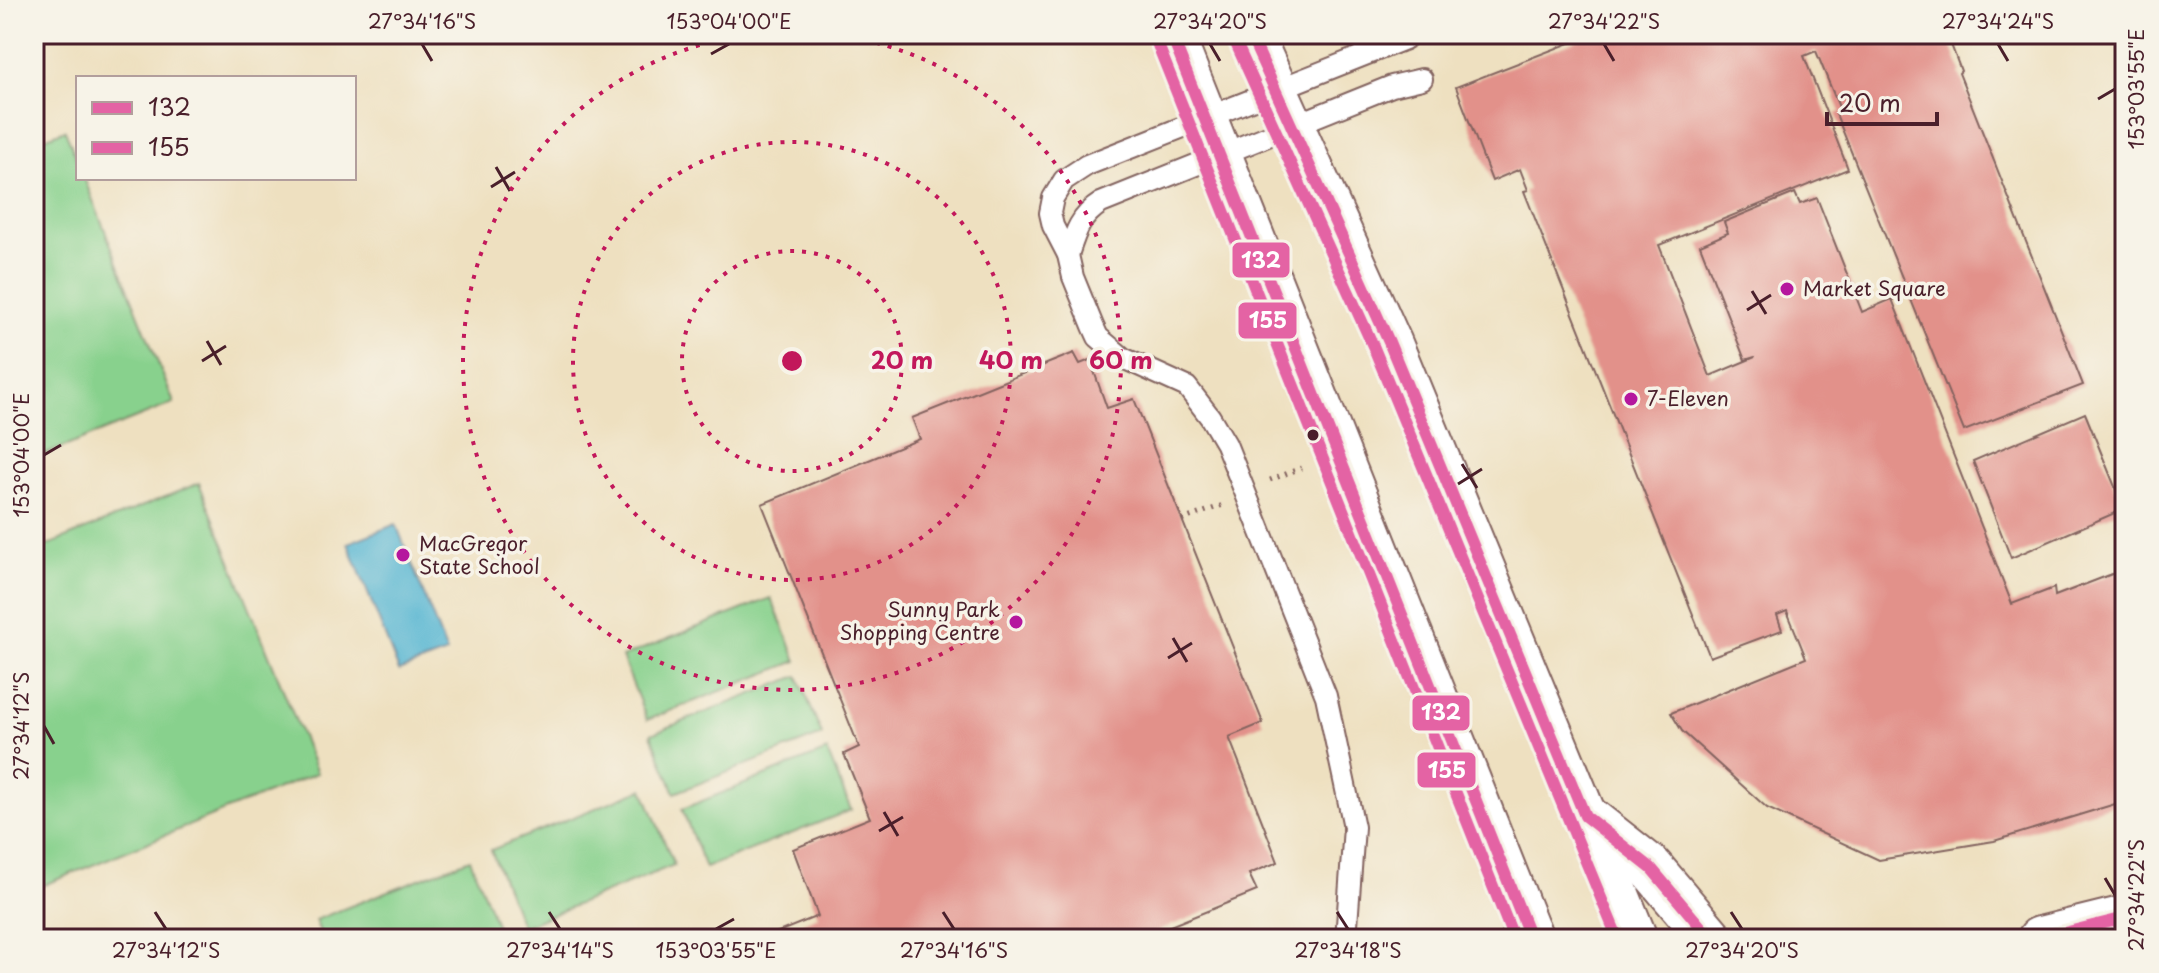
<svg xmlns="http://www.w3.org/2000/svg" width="2159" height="973" viewBox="0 0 2159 973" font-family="'Playpen Sans',sans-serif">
	<rect width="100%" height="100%" fill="#f7f3e8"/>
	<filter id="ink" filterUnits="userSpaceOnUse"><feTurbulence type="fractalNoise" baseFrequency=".0125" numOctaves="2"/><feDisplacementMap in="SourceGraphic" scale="16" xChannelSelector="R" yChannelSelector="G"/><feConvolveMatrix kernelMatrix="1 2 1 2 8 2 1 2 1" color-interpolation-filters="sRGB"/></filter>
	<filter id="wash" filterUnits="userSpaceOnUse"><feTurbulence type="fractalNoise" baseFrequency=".006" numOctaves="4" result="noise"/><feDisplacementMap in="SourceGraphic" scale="32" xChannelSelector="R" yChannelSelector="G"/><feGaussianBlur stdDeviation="1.8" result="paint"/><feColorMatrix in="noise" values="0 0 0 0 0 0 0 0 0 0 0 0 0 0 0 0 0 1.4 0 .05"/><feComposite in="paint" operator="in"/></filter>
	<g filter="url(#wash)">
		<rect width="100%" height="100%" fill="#eee0c0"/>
		<g fill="#88d18d" stroke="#69785c" stroke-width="2">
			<path d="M65,130L78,163V178H84L174,403L34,459V142Z"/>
			<path d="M199,483L317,773L34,889V551Z"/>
			<path d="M771,598L797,661L647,720L622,657Z"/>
			<path d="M798,676L822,735L675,793L651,734Z"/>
			<path d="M827,751L851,810L705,868L682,809Z"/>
			<path d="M643,789L674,865L522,927L491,850Z"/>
			<path d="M470,859L501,937L495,939H323L315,920Z"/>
		</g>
		<path fill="#54b5d2" stroke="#4f6a7e" stroke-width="2" d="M396,524L447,653L399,671L348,543Z"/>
		<g id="blocks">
			<g fill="#e2918a">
				<path d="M1593,34H1947L1961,71L1959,73L2083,385L1964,431L1836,114L1841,112L1816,51L1804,56L1848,169L1659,245L1710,376L1755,357L1745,360L1700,245L1728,233L1724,222L1795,193L1800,204L1817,198L1862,312L1892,299L2012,604L2054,588L2055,596L2125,569V801L1994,841L1879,860L1767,808L1682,731L1671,713L1806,658L1787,611L1777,615L1782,630L1710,657L1524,191L1528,190L1520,169L1492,181L1456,87Z"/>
				<path d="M1074,353L1080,364L1090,360L1107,408L1134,399L1263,723L1229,737L1278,862L1249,874L1257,891L1138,939H761L818,916L793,849L870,818L844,754L859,747L762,504L920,439L912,418Z"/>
				<path d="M2085,413L2124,509L2011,558L1973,461Z"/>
			</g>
		</g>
	</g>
	<g filter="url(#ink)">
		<use href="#blocks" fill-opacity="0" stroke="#83635f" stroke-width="2"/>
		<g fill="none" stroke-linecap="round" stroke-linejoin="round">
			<defs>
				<g id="service">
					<path d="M1068,255C1075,233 1080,216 1101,203L1392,86L1422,79"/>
					<path d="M1346,939L1354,827L1326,696L1226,444L1210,417L1187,387L1123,358L1098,337L1093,326L1073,277L1068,255L1053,226L1050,213L1053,198L1064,180L1087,165L1405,39"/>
				</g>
				<g id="secondary">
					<path d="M1171,34L1531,939"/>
					<path d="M1250,34L1389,342L1635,939"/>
				</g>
				<g id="primary">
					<path d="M1585,816L1651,868L1711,939"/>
					<path d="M1523,939L1528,931"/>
					<path d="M2040,939L2125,918"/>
				</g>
			</defs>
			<use href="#service" stroke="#83635f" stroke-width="24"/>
			<use href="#secondary" stroke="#83635f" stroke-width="48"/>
			<use href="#primary" stroke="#83635f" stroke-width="48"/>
			<g stroke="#83635f" stroke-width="5" stroke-dasharray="2 6" stroke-linecap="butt">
				<path d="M1270,480L1301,468"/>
				<path d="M1182,520L1223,505"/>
			</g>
			<use href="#service" stroke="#fff" stroke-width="20"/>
			<use href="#secondary" stroke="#fff" stroke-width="44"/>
			<use href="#primary" stroke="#fff" stroke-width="44"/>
			<defs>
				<g id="bus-1">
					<path d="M1171,34L1531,939"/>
					<path d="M1250,34L1389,342L1585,816L1651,868L1711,939"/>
					<path d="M2040,939L2125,918"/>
				</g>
				<g id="bus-2">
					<path d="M1156,40L1514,939"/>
					<path d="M1235,41L1374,348L1618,939"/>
				</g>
			</defs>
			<use href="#bus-1" stroke="#f7f3e8" stroke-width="18"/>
			<use href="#bus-2" stroke="#f7f3e8" stroke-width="18"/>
			<use href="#bus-1" stroke="#e463a4" stroke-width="12"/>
			<use href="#bus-2" stroke="#e463a4" stroke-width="12"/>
		</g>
	</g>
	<path fill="none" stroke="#4a1f2b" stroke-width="3" d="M422,44L432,61M1210,44L1220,61M1604,44L1614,61M1998,44L2008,61M711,54L729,44M2098,99L2115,89M496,167L510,191M491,187L515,172M1752,291L1766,314M1747,310L1771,295M207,341L221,365M202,361L226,346M44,455L61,445M1462,464L1477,488M1458,484L1482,469M1173,638L1187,662M1168,658L1192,643M44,726L54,744M884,812L898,836M879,831L903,817M2105,878L2115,895M155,912L166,929M549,912L560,929M943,912L954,929M1337,912L1348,929M1731,912L1742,929M716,929L734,919"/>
	<g fill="none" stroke="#c2185b" stroke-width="4" stroke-dasharray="4 8">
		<circle cx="792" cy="361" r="110"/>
		<circle cx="792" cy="361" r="219"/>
		<path d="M829 34A329 329 0 1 1 755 34"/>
	</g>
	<g fill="#b5179e" stroke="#f7f3e8" stroke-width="3">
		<circle cx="1787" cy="289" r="8"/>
		<circle cx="1631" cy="399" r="8"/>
		<circle cx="403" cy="555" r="8"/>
		<circle cx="1016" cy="622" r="8"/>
	</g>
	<circle fill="#4a1f2b" stroke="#f7f3e8" stroke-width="3" cx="1313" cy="435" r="7"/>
	<g text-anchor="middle" stroke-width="7" stroke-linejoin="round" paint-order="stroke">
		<g font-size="20" fill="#4a1f2b" stroke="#f7f3e8" text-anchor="start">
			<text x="1803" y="296">Market Square</text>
			<text x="1647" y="406">7-Eleven</text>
			<text x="419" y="551">MacGregor<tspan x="419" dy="23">State School</tspan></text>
			<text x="1000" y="617" text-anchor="end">Sunny Park<tspan x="1000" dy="23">Shopping Centre</tspan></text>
		</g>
	</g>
	<circle cx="792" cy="361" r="12" fill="#c2185b" stroke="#f7f3e8" stroke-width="4"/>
	<g font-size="24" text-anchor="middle" font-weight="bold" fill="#c2185b" stroke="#f7f3e8" stroke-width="7" stroke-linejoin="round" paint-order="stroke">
		<text x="902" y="369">20 m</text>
		<text x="1011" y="369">40 m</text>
		<text x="1121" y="369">60 m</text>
	</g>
	<g stroke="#f7f3e8" stroke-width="3">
		<rect x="1231" y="241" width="60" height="38" rx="8" fill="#e463a4"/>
		<rect x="1237" y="301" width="61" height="39" rx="8" fill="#e463a4"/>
		<rect x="1411" y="694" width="60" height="38" rx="8" fill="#e463a4"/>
		<rect x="1416" y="751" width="61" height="38" rx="8" fill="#e463a4"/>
	</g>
	<g font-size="22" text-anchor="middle" font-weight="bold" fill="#fff">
		<text x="1261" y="268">132</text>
		<text x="1268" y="328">155</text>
		<text x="1441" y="720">132</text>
		<text x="1447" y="778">155</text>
	</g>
	<rect width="2159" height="973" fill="none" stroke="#f7f3e8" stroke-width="88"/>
	<rect x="76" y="76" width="280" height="104" fill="#f7f3e8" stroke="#b29e9c" stroke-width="2"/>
	<rect x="92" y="102" width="40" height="12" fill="#e463a4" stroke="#b29e9c" stroke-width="2"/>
	<text x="148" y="116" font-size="24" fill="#4a1f2b">132</text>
	<rect x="92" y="142" width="40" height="12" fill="#e463a4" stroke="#b29e9c" stroke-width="2"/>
	<text x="148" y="156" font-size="24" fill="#4a1f2b">155</text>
	<path d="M1827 112v12h110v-12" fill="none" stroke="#4a1f2b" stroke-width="4"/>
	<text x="1839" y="112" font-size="24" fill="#4a1f2b" stroke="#f7f3e8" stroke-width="6" paint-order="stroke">20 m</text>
	<rect x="44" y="44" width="2071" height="885" fill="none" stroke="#4a1f2b" stroke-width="3"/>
	<g font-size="20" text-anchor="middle" fill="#4a1f2b">
		<text x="422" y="29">27°34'16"S</text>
		<text x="729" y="29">153°04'00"E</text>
		<text x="1210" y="29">27°34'20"S</text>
		<text x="1604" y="29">27°34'22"S</text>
		<text x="1998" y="29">27°34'24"S</text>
		<text transform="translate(2137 89) rotate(-90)" y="7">153°03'55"E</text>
		<text transform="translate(22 455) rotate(-90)" y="7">153°04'00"E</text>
		<text transform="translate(22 726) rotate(-90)" y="7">27°34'12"S</text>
		<text transform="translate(2137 895) rotate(-90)" y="7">27°34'22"S</text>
		<text x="166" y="958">27°34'12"S</text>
		<text x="560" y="958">27°34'14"S</text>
		<text x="716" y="958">153°03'55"E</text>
		<text x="954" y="958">27°34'16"S</text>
		<text x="1348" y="958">27°34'18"S</text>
		<text x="1742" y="958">27°34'20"S</text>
	</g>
</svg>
